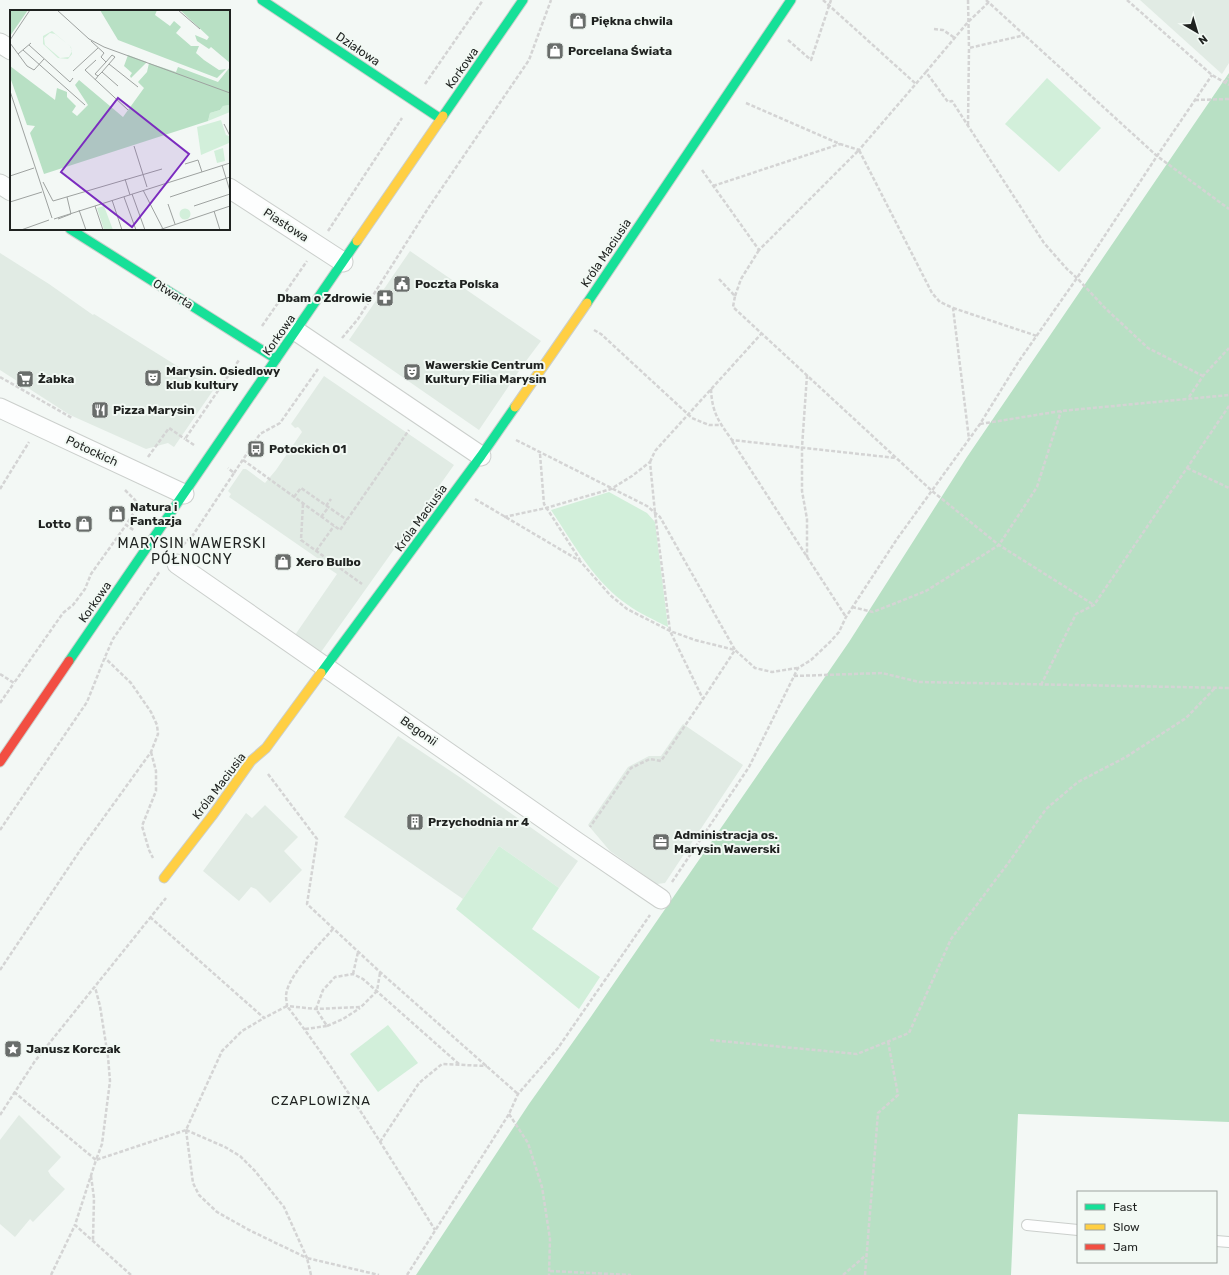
<svg xmlns="http://www.w3.org/2000/svg" width="1229" height="1275" viewBox="0 0 1229 1275" font-family="Rubik,sans-serif">
	<rect width="100%" height="100%" fill="#f3f8f5"/>
	<g fill="#e1ebe4">
		<path d="M1140,0H1229V63L1222,74Z"/>
		<path d="M410,251L541,341L523,365L479,430L349,340Z"/>
		<path d="M0,253L49,284L93,315L94,314L214,389L174,447L168,443L146,449L70,415L0,370Z"/>
		<path d="M324,376L454,465L321,652L295,635L337,574L319,562L320,560L229,497L231,494L228,491L243,469H246L265,483L276,470L302,432L300,429L298,427L295,428L291,424Z"/>
		<path d="M683,724L743,765L665,883L657,884L610,851L588,825L628,767L649,756H661Z"/>
		<path d="M398,736L461,778L578,861L559,888L499,846L463,899L344,817Z"/>
		<path d="M265,805L298,837L284,851L302,870L270,903L256,889L251,887L239,901L203,871L246,813L252,818Z"/>
		<path d="M19,1115L61,1157L48,1171L51,1176L65,1189L33,1222L30,1219L15,1237L0,1224V1140Z"/>
	</g>
	<g fill="#d2efda">
		<path d="M1047,78L1101,128L1059,172L1005,124Z"/>
		<path d="M609,492L647,513L655,522L668,627C655,620 640,614 628,605C594,582 573,543 551,510Z"/>
		<path d="M499,846L559,888L532,929L600,977L579,1009L456,909Z"/>
		<path d="M388,1025L418,1063L378,1092L350,1054Z"/>
	</g>
	<path fill="#b8e0c4" d="M1229,73V1122L1018,1114L1011,1275H416L529,1104L590,1018L849,642L967,457Z"/>
	<g fill="none" stroke-linecap="round" stroke-linejoin="round">
		<defs>
			<g id="lane">
				<path d="M1027,1225L1078,1230"/>
				<path d="M1216,1241L1229,1242"/>
			</g>
			<g id="street">
				<path d="M0,43L11,50"/>
				<path d="M0,184L11,191"/>
				<path d="M229,188L343,262"/>
				<path d="M296,331L481,456"/>
				<path d="M0,408L184,494"/>
				<path d="M177,564L577,842L661,899"/>
			</g>
			<g id="fast">
				<path d="M262,0L441,119"/>
				<path d="M443,116L523,0"/>
				<path d="M70,229L276,359"/>
				<path d="M587,303L791,0"/>
				<path d="M69,661L357,241"/>
				<path d="M321,673L481,456L515,407"/>
			</g>
			<g id="slow">
				<path d="M357,241L443,116"/>
				<path d="M515,407L587,303"/>
				<path d="M164,878L212,816L251,761L266,748L321,673"/>
			</g>
			<path id="jam" d="M0,762L69,661"/>
		</defs>
		<use href="#lane" stroke="#cbcfcc" stroke-width="12"/>
		<use href="#street" stroke="#cbcfcc" stroke-width="21"/>
		<use href="#fast" stroke="#cbcfcc" stroke-width="11"/>
		<use href="#slow" stroke="#cbcfcc" stroke-width="11"/>
		<use href="#jam" stroke="#cbcfcc" stroke-width="11"/>
		<g stroke="#d4d4d4" stroke-width="2.5" stroke-dasharray="4 2" stroke-linecap="butt">
			<path d="M823,0L916,84"/>
			<path d="M968,0L969,48"/>
			<path d="M986,0L1157,156L1229,209"/>
			<path d="M1127,0L1212,75L1229,85"/>
			<path d="M934,29L943,30L955,38"/>
			<path d="M788,40L811,60L831,0"/>
			<path d="M926,72L968,22L989,2"/>
			<path d="M1225,83L1229,77"/>
			<path d="M425,84L483,0"/>
			<path d="M1195,100L1229,99"/>
			<path d="M746,103L840,144L859,150L926,72L948,102L952,101L1044,243L1067,269L1077,278L1105,308L1148,348L1203,376"/>
			<path d="M968,125L969,48L1025,35"/>
			<path d="M702,170L759,250L859,150L932,293L940,302L953,308L969,439"/>
			<path d="M713,186L840,144"/>
			<path d="M328,231L402,118"/>
			<path d="M719,279L735,296L733,307L932,491L999,545L1094,605"/>
			<path d="M735,296L741,279L759,250"/>
			<path d="M953,308L1037,336"/>
			<path d="M262,326L307,261"/>
			<path d="M594,330L601,334L692,418L709,425H721"/>
			<path d="M342,338L358,319L429,207L529,60L551,0"/>
			<path d="M807,375L802,447V491L807,519V557"/>
			<path d="M0,377L72,418"/>
			<path d="M711,389C712,413 719,422 732,440L896,458"/>
			<path d="M1189,397L1203,376L1229,348"/>
			<path d="M980,424L1061,411L1229,395"/>
			<path d="M516,440L647,506L660,517L735,650L703,699L661,761L650,759L631,768L590,827"/>
			<path d="M732,441L846,617"/>
			<path d="M194,445L185,439L239,360"/>
			<path d="M540,454L544,504L580,560"/>
			<path d="M148,457L169,428L185,439"/>
			<path d="M243,460L340,530L409,430"/>
			<path d="M650,462L655,451L762,333"/>
			<path d="M1187,468L1229,488"/>
			<path d="M234,473L260,434L280,423L318,369"/>
			<path d="M0,489L29,442"/>
			<path d="M125,490L135,500L138,506L126,525"/>
			<path d="M294,497L301,488L347,520"/>
			<path d="M475,499L580,561L610,595L627,609L670,631L695,640L735,650L755,668L772,672L797,668"/>
			<path d="M303,504L301,540L362,584"/>
			<path d="M326,506L331,499"/>
			<path d="M321,517L328,508"/>
			<path d="M504,517L546,508L611,489L632,476L650,462L655,513L670,631L703,699"/>
			<path d="M183,545L193,535L234,473L228,468"/>
			<path d="M316,551L334,526"/>
			<path d="M852,607L873,612L926,591L999,545L1037,487L1061,411"/>
			<path d="M0,674L14,683L63,613L73,605L85,589L91,574L126,525L135,531"/>
			<path d="M794,676L882,673L919,682L1229,688"/>
			<path d="M1041,685L1076,614L1094,605L1229,406"/>
			<path d="M0,703L14,683"/>
			<path d="M151,752L156,771V791L142,826L149,850L153,858"/>
			<path d="M268,774L317,839L307,904L380,972L518,1094"/>
			<path d="M0,830L87,702L105,657L113,639L160,571"/>
			<path d="M672,882L749,767L798,668L811,660L830,642L839,632L846,617L897,539L980,424L1019,361L1077,278L1157,156L1212,75"/>
			<path d="M150,917L264,1018L287,1006C341,1077 388,1154 435,1230"/>
			<path d="M333,929C319,945 287,976 286,996C286,999 287,1003 287,1006L316,1009L361,1007L377,991L380,973"/>
			<path d="M0,970L81,849L151,752L158,734L157,725L151,712L131,683L105,658"/>
			<path d="M353,974L358,952"/>
			<path d="M327,1026L343,1019L360,1008"/>
			<path d="M305,1029L327,1026L316,1009L323,990L335,977L353,974L363,979L460,1065"/>
			<path d="M710,1040L857,1054L909,1033L951,939L1009,862L1046,809L1078,782L1126,757L1186,718L1215,688"/>
			<path d="M14,1092L96,1160L102,1144L110,1081L108,1057L100,1006L95,987"/>
			<path d="M509,1114L528,1143L542,1187L550,1239L549,1275"/>
			<path d="M0,1115L35,1061L166,898"/>
			<path d="M186,1130L193,1183L199,1195L217,1212L249,1230L307,1258"/>
			<path d="M186,1130L225,1147L240,1156L255,1171L284,1207L307,1258"/>
			<path d="M380,1142L419,1083L442,1064L487,1066"/>
			<path d="M91,1176L94,1198L93,1240"/>
			<path d="M550,1271L631,1275"/>
			<path d="M51,1275L75,1225"/>
			<path d="M131,1275L75,1225L96,1160L186,1130L222,1051L242,1031L264,1018"/>
			<path d="M311,1275L307,1258L379,1275"/>
			<path d="M407,1275L509,1114L518,1094L558,1048L650,915"/>
			<path d="M843,1275L865,1256"/>
			<path d="M865,1275L878,1113L898,1095L888,1041"/>
		</g>
		<use href="#lane" stroke="#fdfefe" stroke-width="10"/>
		<use href="#street" stroke="#fdfefe" stroke-width="19"/>
		<use href="#fast" stroke="#16e098" stroke-width="9"/>
		<use href="#slow" stroke="#ffcf43" stroke-width="9"/>
		<use href="#jam" stroke="#f24e42" stroke-width="9"/>
	</g>
	<defs>
		<symbol id="shop-square" viewBox="-11 -11 22 22"><rect x="-9" y="-9" width="18" height="18" rx="4" fill="#696d6b" stroke="#f2f9f4"/><path d="M-5-2.5h2.3a2.7 3.5 0 0 1 5.4 0H5L5.5 6h-11ZM-1.5-2.5h3a1.5 2.3 0 0 0-3 0Z" fill="#fff"/></symbol>
		<symbol id="civic-square" viewBox="-11 -11 22 22"><rect x="-9" y="-9" width="18" height="18" rx="4" fill="#696d6b" stroke="#f2f9f4"/><path d="M-.6-6.5H3V-4.5H.6V-3L4-1V1h2V6H-6V1h2V-1L-.6-3ZM-1.2 2.5V6h2.4V2.5Z" fill="#fff"/></symbol>
		<symbol id="pharmacy-square" viewBox="-11 -11 22 22"><rect x="-9" y="-9" width="18" height="18" rx="4" fill="#696d6b" stroke="#f2f9f4"/><path d="M-2-6h4v4h4v4h-4v4h-4v-4h-4v-4h4Z" fill="#fff"/></symbol>
		<symbol id="theatre-square" viewBox="-11 -11 22 22"><rect x="-9" y="-9" width="18" height="18" rx="4" fill="#696d6b" stroke="#f2f9f4"/><path d="M-5-5.5Q0-4 5-5.5V0Q5 5 0 6Q-5 5-5 0ZM-3.3-2.5H-1v1.5H-3.3ZM1-2.5H3.3v1.5H1ZM-2.8 1Q0 5.5 2.8 1Z" fill="#fff"/></symbol>
		<symbol id="supermarket-square" viewBox="-11 -11 22 22"><rect x="-9" y="-9" width="18" height="18" rx="4" fill="#696d6b" stroke="#f2f9f4"/><path d="M-6-5.5h2.5l.6 2H6L4.5 2H-2.5L-4.4-4H-6ZM-1.5 3.2a1.3 1.3 0 1 0 .1 0ZM3 3.2a1.3 1.3 0 1 0 .1 0Z" fill="#fff"/></symbol>
		<symbol id="restaurant-square" viewBox="-11 -11 22 22"><rect x="-9" y="-9" width="18" height="18" rx="4" fill="#696d6b" stroke="#f2f9f4"/><path d="M-5-6h1v4h1v-4h1v4h1v-4h1v5L-1.5 .5V6h-2V.5L-5-1ZM5-6V6H3V1.5H1.5Q1.5-4 5-6Z" fill="#fff"/></symbol>
		<symbol id="bus-square" viewBox="-11 -11 22 22"><rect x="-9" y="-9" width="18" height="18" rx="4" fill="#696d6b" stroke="#f2f9f4"/><path d="M-5-6H5V4H4V6H2V4H-2V6H-4V4H-5ZM-3.5-4V0h7V-4ZM-3.5 1.2v1.5H-2V1.2ZM2 1.2v1.5H3.5V1.2Z" fill="#fff"/></symbol>
		<symbol id="building-square" viewBox="-11 -11 22 22"><rect x="-9" y="-9" width="18" height="18" rx="4" fill="#696d6b" stroke="#f2f9f4"/><path d="M-4-6H4V6H1V3H-1V6H-4ZM-2.5-4.3h1.7v1.8h-1.7ZM.8-4.3h1.7v1.8H.8ZM-2.5-1h1.7V.8h-1.7ZM.8-1h1.7V.8H.8Z" fill="#fff"/></symbol>
		<symbol id="office-square" viewBox="-11 -11 22 22"><rect x="-9" y="-9" width="18" height="18" rx="4" fill="#696d6b" stroke="#f2f9f4"/><path d="M-6-3h4V-5.5h4V-3h4V5H-6ZM-1-4.5V-3h2v-1.5ZM-6 0V1H6V0Z" fill="#fff"/></symbol>
		<symbol id="sight-square" viewBox="-11 -11 22 22"><rect x="-9" y="-9" width="18" height="18" rx="4" fill="#696d6b" stroke="#f2f9f4"/><path d="M0-6L1.8-2.2L6-1.7L2.9 1.2L3.7 5.4L0 3.3L-3.7 5.4L-2.9 1.2L-6-1.7L-1.8-2.2Z" fill="#fff"/></symbol>
	</defs>
	<g fill-rule="evenodd">
		<use href="#shop-square" x="568" y="11" width="20" height="20"/>
		<use href="#shop-square" x="545" y="41" width="20" height="20"/>
		<use href="#civic-square" x="392" y="274" width="20" height="20"/>
		<use href="#pharmacy-square" x="375" y="288" width="20" height="20"/>
		<use href="#theatre-square" x="402" y="362" width="20" height="20"/>
		<use href="#theatre-square" x="143" y="368" width="20" height="20"/>
		<use href="#supermarket-square" x="15" y="369" width="20" height="20"/>
		<use href="#restaurant-square" x="90" y="400" width="20" height="20"/>
		<use href="#bus-square" x="246" y="439" width="20" height="20"/>
		<use href="#shop-square" x="107" y="504" width="20" height="20"/>
		<use href="#shop-square" x="74" y="514" width="20" height="20"/>
		<use href="#shop-square" x="273" y="552" width="20" height="20"/>
		<use href="#building-square" x="405" y="812" width="20" height="20"/>
		<use href="#office-square" x="651" y="832" width="20" height="20"/>
		<use href="#sight-square" x="3" y="1039" width="20" height="20"/>
	</g>
	<g text-anchor="middle" stroke-width="4" stroke-linejoin="round" paint-order="stroke">
		<g font-size="12" font-weight="bold" fill="#1f2220" stroke="#f2f9f4" text-anchor="start">
			<text x="591" y="25">Piękna chwila</text>
			<text x="568" y="55">Porcelana Świata</text>
			<text x="415" y="288">Poczta Polska</text>
			<text x="372" y="302" text-anchor="end">Dbam o Zdrowie</text>
			<text x="425" y="369">Wawerskie Centrum<tspan x="425" dy="14">Kultury Filia Marysin</tspan></text>
			<text x="166" y="375">Marysin. Osiedlowy<tspan x="166" dy="14">klub kultury</tspan></text>
			<text x="38" y="383">Żabka</text>
			<text x="113" y="414">Pizza Marysin</text>
			<text x="269" y="453">Potockich 01</text>
			<text x="130" y="511">Natura i<tspan x="130" dy="14">Fantazja</tspan></text>
			<text x="71" y="528" text-anchor="end">Lotto</text>
			<text x="296" y="566">Xero Bulbo</text>
			<text x="428" y="826">Przychodnia nr 4</text>
			<text x="674" y="839">Administracja os.<tspan x="674" dy="14">Marysin Wawerski</tspan></text>
			<text x="26" y="1053">Janusz Korczak</text>
		</g>
		<g font-size="12" fill="#1f2220" stroke="#f2f9f4">
			<text transform="translate(358 49) rotate(34)" y="4">Działowa</text>
			<text transform="translate(462 68) rotate(-55)" y="4">Korkowa</text>
			<text transform="translate(286 225) rotate(33)" y="4">Piastowa</text>
			<text transform="translate(606 253) rotate(-56)" y="4">Króla Maciusia</text>
			<text transform="translate(173 294) rotate(32)" y="4">Otwarta</text>
			<text transform="translate(279 335) rotate(-55)" y="4">Korkowa</text>
			<text transform="translate(92 451) rotate(25)" y="4">Potockich</text>
			<text transform="translate(421 518) rotate(-54)" y="4">Króla Maciusia</text>
			<text transform="translate(95 602) rotate(-55)" y="4">Korkowa</text>
			<text transform="translate(419 731) rotate(35)" y="4">Begonii</text>
			<text transform="translate(219 786) rotate(-53)" y="4">Króla Maciusia</text>
		</g>
		<g font-size="13" letter-spacing="1" fill="#1f2220" stroke="#f2f9f4">
			<text x="321" y="1105">CZAPLOWIZNA</text>
		</g>
		<g font-size="14" letter-spacing="1" fill="#1f2220" stroke="#f2f9f4">
			<text x="192" y="548">MARYSIN WAWERSKI<tspan x="192" dy="16">PÓŁNOCNY</tspan></text>
		</g>
	</g>
	<g transform="translate(10 10)">
		<rect width="220" height="220" fill="#f3f8f5"/>
		<path d="M42,21L61,37L62,44L58,49L48,48L33,34V26ZM40,23L45,24L60,36L62,41L59,47L50,48L35,35L34,28ZM220,95V102L198,111L200,103L210,100L213,96ZM211,110L216,125L219,126V133L191,145L187,117ZM213,138L215,151L207,153L204,141ZM94,196L103,220H94L87,198ZM169.5 204a5.5 5.5 0 1 1 11 0a5.5 5.5 0 1 1-11 0Z" fill="#d2efda" fill-rule="evenodd"/>
		<path d="M0,0H18L0,26ZM90,0H147L145,5L160,16L164,11L171,17L166,23L181,36H189L186,43L194,50L209,60L216,59L207,68L108,30ZM220,0V53L201,37L199,39L187,31L185,25L197,30L199,27L171,1ZM118,45L137,52L121,68L120,66L122,63L114,56ZM139,53L166,62L168,57L208,72L220,57V95L213,96L210,100L200,103L198,111L34,164L20,123L25,116L17,115L0,67V56L45,90L47,78L57,82V87L66,96L62,102L67,106L78,95L65,75L69,70L113,107L134,78L128,72L137,62Z" fill="#b8e0c4"/>
		<path fill="none" stroke="#9ea2a0" stroke-width="1" d="M47,0L79,29L94,37L220,83M168,0L190,19M0,30L20,0M81,31L94,43L91,47L96,52L102,45L105,47L92,62M0,33L17,56L24,60L34,49M19,35L60,72L63,68M13,40L75,95M8,44L21,33M86,50L75,60L118,100M99,54L128,77M63,61L88,38M88,66L92,62L108,76M85,70L88,66L85,64L96,52M0,81L42,208M214,114L220,126M124,136L137,177M175,154L188,150L192,162M212,155L220,181M0,166L24,158M115,169L120,185M33,172L43,191L152,159M133,180L153,219M122,184L135,220M57,187L61,204M114,187L126,220M160,187L220,167M102,190L112,220M0,192L32,182M158,194L165,214M85,196L93,220M184,196L220,184M69,200L76,220M204,201L210,220M44,209L220,153M48,209L61,204M11,220L39,210M149,220L220,196"/>
		<path fill="#7b2cbf" fill-opacity="0.15" stroke="#7b2cbf" stroke-width="2" d="M108,88L179,144L122,217L51,162Z"/>
		<rect width="220" height="220" fill="none" stroke="#1f2220" stroke-width="2"/>
	</g>
	<rect x="1077" y="1191" width="140" height="72" fill="#f2f9f4" stroke="#9ea39f"/>
	<rect x="1085" y="1204" width="20" height="6" fill="#16e098" stroke="#9ea39f"/>
	<text x="1113" y="1211" font-size="12" fill="#1f2220">Fast</text>
	<rect x="1085" y="1224" width="20" height="6" fill="#ffcf43" stroke="#9ea39f"/>
	<text x="1113" y="1231" font-size="12" fill="#1f2220">Slow</text>
	<rect x="1085" y="1244" width="20" height="6" fill="#f24e42" stroke="#9ea39f"/>
	<text x="1113" y="1251" font-size="12" fill="#1f2220">Jam</text>
	<g transform="translate(1197 32) rotate(142)" stroke="#f2f9f4" stroke-width="3" paint-order="stroke">
	<path d="M0-3L7 15L0 10L-7 15Z" fill="#1f2220"/>
	<text y="-6" font-size="11" font-weight="bold" text-anchor="middle" fill="#1f2220">N</text>
	</g>
</svg>
